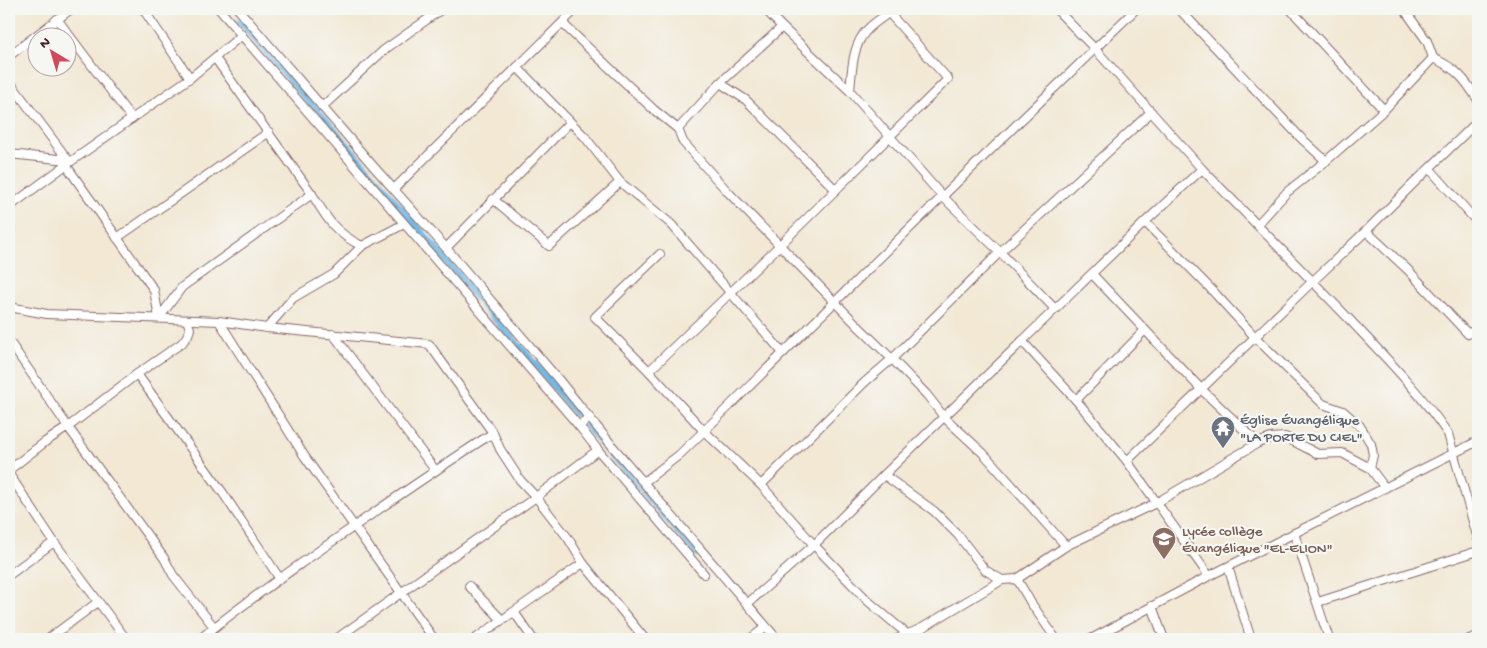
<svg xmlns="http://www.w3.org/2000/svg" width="1487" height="648" viewBox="0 0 1487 648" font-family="'Gochi Hand',sans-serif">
	<rect width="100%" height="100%" fill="#f6f6f2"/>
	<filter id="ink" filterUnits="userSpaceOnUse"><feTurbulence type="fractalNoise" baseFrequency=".02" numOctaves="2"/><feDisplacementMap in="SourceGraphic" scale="10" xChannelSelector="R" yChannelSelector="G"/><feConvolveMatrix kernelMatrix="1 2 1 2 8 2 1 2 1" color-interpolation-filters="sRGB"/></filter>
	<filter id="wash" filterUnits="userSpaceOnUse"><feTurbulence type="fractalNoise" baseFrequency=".0096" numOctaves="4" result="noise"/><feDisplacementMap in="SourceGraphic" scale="20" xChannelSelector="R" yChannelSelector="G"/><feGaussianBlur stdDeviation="1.12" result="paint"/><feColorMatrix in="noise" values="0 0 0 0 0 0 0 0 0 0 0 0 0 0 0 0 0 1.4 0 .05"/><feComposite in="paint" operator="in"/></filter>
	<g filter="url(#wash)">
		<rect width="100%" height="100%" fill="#f2e8d4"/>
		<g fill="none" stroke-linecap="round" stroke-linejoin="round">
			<g stroke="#6dbae7" stroke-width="8">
				<path d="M241,22L530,359"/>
				<path d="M534,363L581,419"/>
				<path d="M587,426L697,553"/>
			</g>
		</g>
	</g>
	<g filter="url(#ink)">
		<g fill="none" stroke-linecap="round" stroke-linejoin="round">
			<defs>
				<g id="minor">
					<path d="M143,9L190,78"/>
					<path d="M219,9C339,147 458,287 579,426L590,418"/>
					<path d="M238,9L374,167L446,248L558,379L614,448L777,639"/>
					<path d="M765,9L782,27L850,91L942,196L1000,252L1055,309"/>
					<path d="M1056,9L1095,49L1202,169"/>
					<path d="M1179,9L1301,138L1326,161L1384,110L1433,58L1427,41L1404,9"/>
					<path d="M1290,9L1384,110"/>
					<path d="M57,19L132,119"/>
					<path d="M562,23L653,109L678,129L683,142L728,192L860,328L892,359L927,395L944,417L984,454L1066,546"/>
					<path d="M9,56L71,9"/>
					<path d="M215,58L312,194C327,219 335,233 362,246"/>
					<path d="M1433,58C1457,69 1464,78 1478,100"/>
					<path d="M517,67L585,137L620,182L671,224L783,353"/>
					<path d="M9,81L68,160L66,165L154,290L159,318"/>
					<path d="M720,83L746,100L836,190"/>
					<path d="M850,91C852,70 852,43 869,28C876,21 884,17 891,11"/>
					<path d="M322,107L384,50L442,9"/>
					<path d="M678,129L720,83L782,27"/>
					<path d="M9,154L68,160"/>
					<path d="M1430,169L1478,223"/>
					<path d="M394,189L576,9"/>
					<path d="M493,199L549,246L620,182"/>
					<path d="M9,207L66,165L190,78L242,35"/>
					<path d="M1145,222L1210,288L1255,337L1313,281L1366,231L1412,185L1478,121"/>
					<path d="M1257,225L1287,192L1326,161"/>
					<path d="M1366,231L1408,270L1468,334L1478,328"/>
					<path d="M117,238L269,132"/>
					<path d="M446,248L570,122"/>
					<path d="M660,254L595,317L649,371L704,431L761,485L814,545L868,601L907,634"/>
					<path d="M1092,274L1201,389L1258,443L1271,438L1285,437L1318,454L1342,453L1370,468"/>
					<path d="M9,307L47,314L219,321L267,328L429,344L493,433L500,449L520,480L536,497L568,538L583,563L645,639"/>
					<path d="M159,318L182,287L312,194"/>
					<path d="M219,321L305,457L434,639"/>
					<path d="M267,328L293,298L334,274L362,246L404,224"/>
					<path d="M333,334L435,470"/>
					<path d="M9,341L68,427L164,558L173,575L214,627"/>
					<path d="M1022,341L1076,400L1127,461L1209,576"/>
					<path d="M649,371L779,246L948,79L889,13V9"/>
					<path d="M137,374L223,493L280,579"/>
					<path d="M1076,400L1145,330"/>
					<path d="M598,450L704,574"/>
					<path d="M1127,461L1255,337L1323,404L1343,411L1360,426L1371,444L1373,455L1370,468L1385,488"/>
					<path d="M9,470L45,442L68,427L137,374L182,343L188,335L190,329L187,320"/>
					<path d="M9,474L54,542L126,639"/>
					<path d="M884,475L934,511L958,535L985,570L1002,580"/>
					<path d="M644,482L679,455L704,431L913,225L1136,9"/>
					<path d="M761,485L865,382L892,359L1000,252L1151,112"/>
					<path d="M1294,533L1329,639"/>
					<path d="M1228,567L1251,639"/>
					<path d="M9,575L54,542"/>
					<path d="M1017,579L1031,603L1056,639"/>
					<path d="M469,586L502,620"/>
					<path d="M1318,602L1478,551"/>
					<path d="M747,604L814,545L884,475L1145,222L1202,169C1251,219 1300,268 1349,319C1383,355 1420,392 1448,434L1478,539"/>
					<path d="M1152,606L1164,639"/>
					<path d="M514,612L533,639"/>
					<path d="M48,639L98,602"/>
					<path d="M200,639C236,609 275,582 313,555C373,513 432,472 493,433"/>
					<path d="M336,639L536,497L598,450L579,426"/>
					<path d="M475,639L583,563"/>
					<path d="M750,639L766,627"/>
					<path d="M897,639L922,628L1002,580L1017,579L1066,546L1156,503L1258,443"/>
					<path d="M1091,639L1209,576L1478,441"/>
					<path d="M1469,639L1478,636"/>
				</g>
			</defs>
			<use href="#minor" stroke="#856566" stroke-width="10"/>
			<use href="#minor" stroke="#fff" stroke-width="8"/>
		</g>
	</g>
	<defs>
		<symbol id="temple-pin" viewBox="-11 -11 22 30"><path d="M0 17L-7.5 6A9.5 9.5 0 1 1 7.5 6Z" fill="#6b7280" stroke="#f6f6f2"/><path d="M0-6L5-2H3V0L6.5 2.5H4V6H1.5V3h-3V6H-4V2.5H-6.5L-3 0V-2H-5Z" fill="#fff"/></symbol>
		<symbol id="school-pin" viewBox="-11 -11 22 30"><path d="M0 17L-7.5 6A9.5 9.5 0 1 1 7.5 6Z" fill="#8d6e63" stroke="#f6f6f2"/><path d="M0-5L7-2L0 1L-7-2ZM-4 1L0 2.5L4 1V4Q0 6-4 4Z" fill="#fff"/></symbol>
	</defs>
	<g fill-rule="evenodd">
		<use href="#temple-pin" x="1209" y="414" width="28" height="38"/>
		<use href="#school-pin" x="1150" y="525" width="28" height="38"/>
	</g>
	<g text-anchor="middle" stroke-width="4.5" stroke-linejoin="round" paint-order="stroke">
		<g font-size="15" fill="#5b616d" stroke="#f6f6f2" text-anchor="start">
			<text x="1240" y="424">Église Évangélique<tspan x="1240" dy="17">"LA PORTE DU CIEL"</tspan></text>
		</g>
		<g font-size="15" fill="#785e54" stroke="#f6f6f2" text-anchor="start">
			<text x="1182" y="535">Lycée collège<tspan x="1182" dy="17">Évangélique "EL-ELION"</tspan></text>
		</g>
	</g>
	<rect width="1487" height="648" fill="none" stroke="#f6f6f2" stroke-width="30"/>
	<g transform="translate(52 52) rotate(322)"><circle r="24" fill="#f6f6f2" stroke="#b1a0a2"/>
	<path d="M0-4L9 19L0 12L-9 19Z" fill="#d1495b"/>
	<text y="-8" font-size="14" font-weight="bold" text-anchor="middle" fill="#4a1f2b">N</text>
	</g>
</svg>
